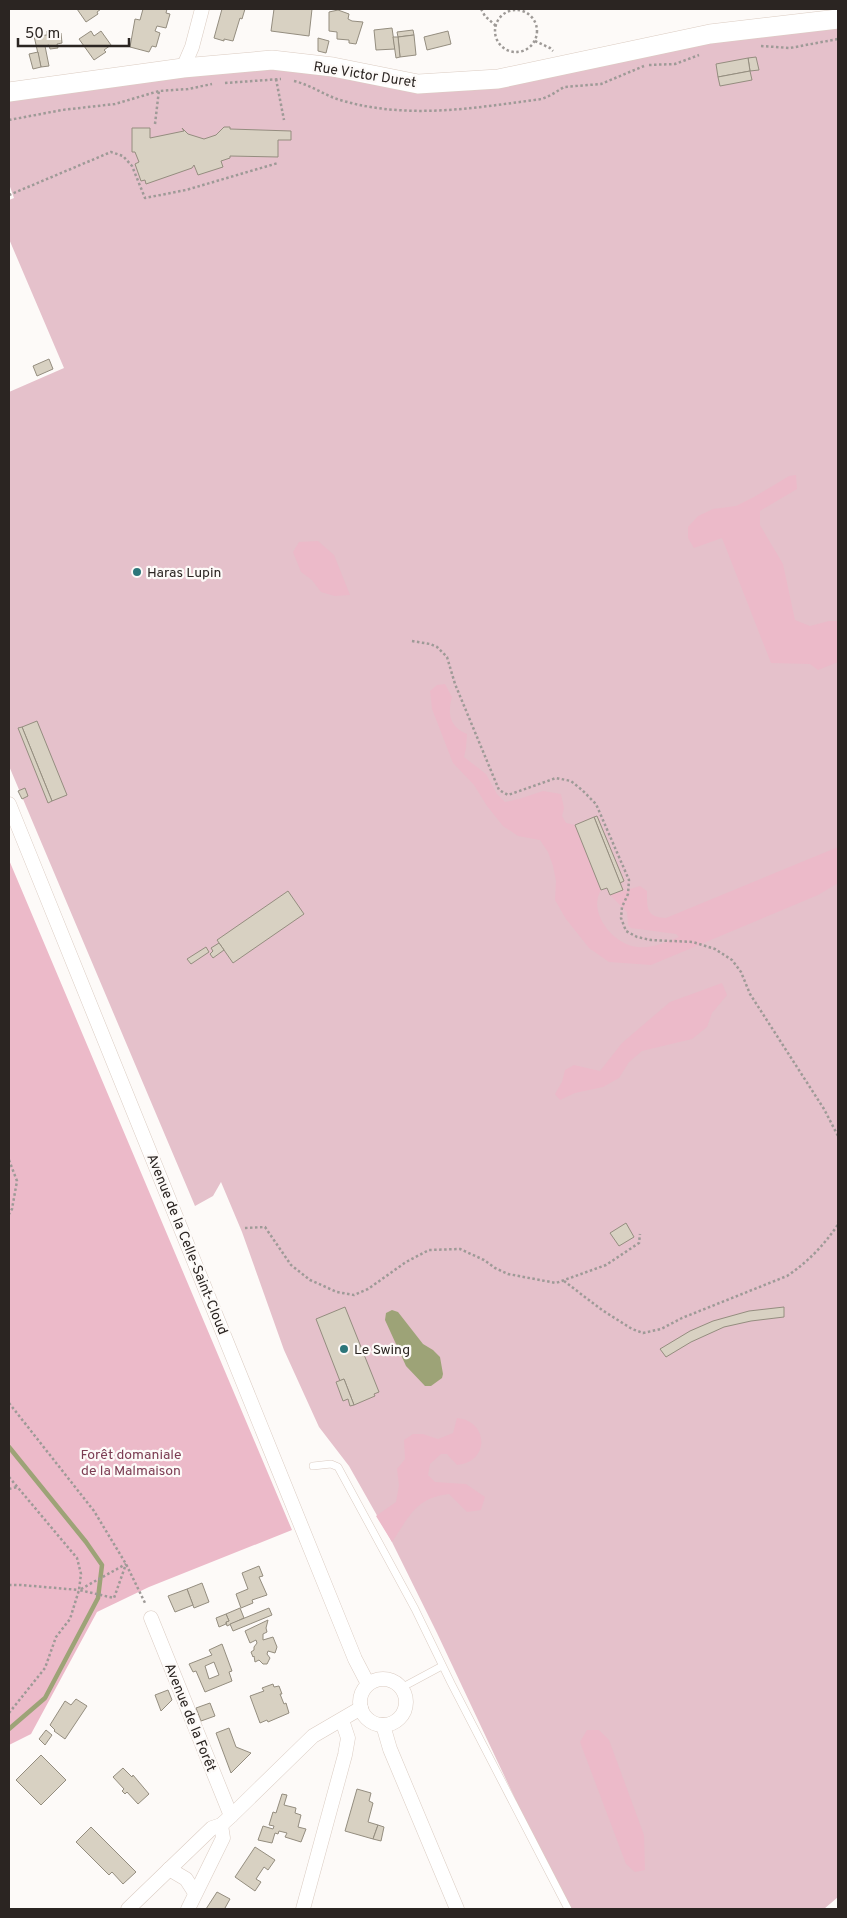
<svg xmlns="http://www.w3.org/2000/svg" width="847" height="1918" viewBox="0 0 847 1918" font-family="Overpass,sans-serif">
	<rect width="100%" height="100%" fill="#fdfaf8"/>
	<path fill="#e5c1cb" d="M838,25V1897L824,1909H567L437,1633L392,1542L349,1466L319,1427L284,1350L242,1232L221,1182L213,1196L195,1206L9,766V392L64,368L9,239V200L14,198L9,184V101L219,71L294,67L431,92L474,90L511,84L691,41Z"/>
	<g fill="#ecbac9">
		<path d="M796,475L797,489L760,511V525L783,564L795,620L810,626L829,621H838V662L818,670L810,664L771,663L722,538L694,548L688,538V527L698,516L713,509L736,506L754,497L789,476Z"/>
		<path d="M318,541L334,555L350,595L335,596L321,592L312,580L301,572L293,552L299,542Z"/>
		<path d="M445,684L452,697C447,714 450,727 467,734L466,748L464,757L486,774L497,794L505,802L519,799L543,791L561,794L564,808L562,816L566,823L575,825L601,890C587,913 614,945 637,947C652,949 666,942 679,937L676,934L631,928L628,925L627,912L610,895L640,886L647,891C647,908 646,917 666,918L838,847V883L818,895L651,965L609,962L589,948L566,919L555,900L556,881L553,866L548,852L540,840L518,836L503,826L487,806L474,785L453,763L432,709L430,691L437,685Z"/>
		<path d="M9,860L292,1530L149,1587L97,1612L31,1734L9,1745Z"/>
		<path d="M722,983L727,995L712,1013L707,1027L692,1039L642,1051L629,1062L619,1078L603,1087L575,1093L560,1100L555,1094L562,1082L565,1070L574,1065L600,1071L622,1043L670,1002Z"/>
		<path d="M457,1418C489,1421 490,1462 457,1465L447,1454H441L430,1464L428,1475L435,1482L466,1484L485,1497L481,1510L467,1512L449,1494C415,1498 410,1516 392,1542L376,1516L396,1502L399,1485L397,1469L405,1459L404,1440L413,1434H423L438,1439L453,1433Z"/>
		<path d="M587,1730H599L609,1740L644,1835L645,1870L635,1872L626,1864L580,1742Z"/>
	</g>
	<path fill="#9da377" d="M392,1310L398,1312L423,1344L433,1350L440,1357L443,1374L442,1378L431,1386H425L406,1366L385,1320L386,1313Z"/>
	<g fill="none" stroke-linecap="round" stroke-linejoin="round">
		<path stroke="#9da377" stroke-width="4.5" d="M9,1447L86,1542L102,1565L98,1598L45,1698L9,1729"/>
	</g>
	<g fill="#d8d1c2" stroke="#948d7f" fill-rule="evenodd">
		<path d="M77,9H101L97,12L98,14L86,22Z"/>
		<path d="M143,9H167L166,13L170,14L166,28L157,26L155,31L160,33L156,47L152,46L149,52L130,47L135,19L140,20Z"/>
		<path d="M222,9H245L242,19L240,18L233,41L224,39V41L214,38Z"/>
		<path d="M274,9H312L309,36L271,31Z"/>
		<path d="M338,10L349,14L348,19L352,21L363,22L356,44L349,43V40L337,39V32L329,31V12Z"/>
		<path d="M392,28L395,49L376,50L374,30Z"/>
		<path d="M54,30L55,34L61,33L62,43L57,44L58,48L50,49L49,45L45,46L49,66L41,67L34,36L47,35V31Z"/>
		<path d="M413,30L414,35L398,37L397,32Z"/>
		<path d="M91,31L94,36L101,31L111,45L104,50L106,52L94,60L79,39Z"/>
		<path d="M448,31L451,44L427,50L424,37Z"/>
		<path d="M414,35L416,55L400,57L398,37Z"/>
		<path d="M393,37H398L400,57L396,58Z"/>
		<path d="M318,38L329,41L326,53L318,51Z"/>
		<path d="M38,52L41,67L33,69L29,54Z"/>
		<path d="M756,57L759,70L750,71L748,58Z"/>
		<path d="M748,58L750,71L718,77L716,64Z"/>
		<path d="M750,71L752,80L720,86L718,77Z"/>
		<path d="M224,127H230V129L291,131V140H278V157L230,156V158L221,161L223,167L198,175L194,165L192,168L146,184L145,180L141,181L135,164L139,162L135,152H132V128H150V138L184,131L182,128L188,134L204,139L216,135Z"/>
		<path d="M49,359L53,369L37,376L33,366Z"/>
		<path d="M37,721L67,795L52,801L22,727Z"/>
		<path d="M22,727L52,801L48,803L18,728Z"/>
		<path d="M25,788L28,796L22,799L18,791Z"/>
		<path d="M597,816L624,881L620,883L594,817Z"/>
		<path d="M594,817L623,890L610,895L607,888L601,890L575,825Z"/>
		<path d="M288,891L304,914L233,963L217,940Z"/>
		<path d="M219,943L224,950L213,958L210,954L213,951L211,948Z"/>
		<path d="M206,947L209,952L191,964L187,959Z"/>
		<path d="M626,1223L634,1237L619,1246L610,1233Z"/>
		<path d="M345,1307L379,1392L374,1394L375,1396L354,1405L344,1379L340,1381L316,1319Z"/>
		<path d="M784,1307V1317L751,1321L724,1327L691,1342L666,1357L660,1349L690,1331L713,1321L749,1311Z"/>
		<path d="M344,1379L354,1405L350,1406L348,1399L343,1401L336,1382Z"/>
		<path d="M259,1566L263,1576L259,1577L267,1595L252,1600L253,1603L241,1608L236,1594L248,1589L242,1573Z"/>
		<path d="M202,1583L209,1602L194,1608L187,1589Z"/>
		<path d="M187,1589L193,1605L175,1612L168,1596Z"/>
		<path d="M240,1608L244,1618L227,1626L226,1622L229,1621L226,1614Z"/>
		<path d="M269,1608L272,1615L233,1631L230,1624Z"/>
		<path d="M226,1614L229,1621L226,1622V1624L219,1627L216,1618Z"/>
		<path d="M268,1620L266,1628L267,1632L263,1634V1640L273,1637L277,1647L275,1653L268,1651L267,1654L270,1658L267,1664H263L259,1660L255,1662L254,1656L253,1657L251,1652L254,1650V1647L257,1643L256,1640L250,1643L245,1631Z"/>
		<path d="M222,1644L232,1671L229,1672L232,1681L205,1692L196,1671L193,1672L189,1664L212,1655L209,1650ZM214,1662L219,1675L209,1679L205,1666Z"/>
		<path d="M273,1684L274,1687L279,1686L282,1694H280L284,1704L286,1703L289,1713L268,1722L267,1720L260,1723L250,1696L264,1691L262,1688Z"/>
		<path d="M168,1690L172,1700L161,1711L155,1695Z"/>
		<path d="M76,1699L87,1706L65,1739L54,1731L55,1730L50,1725L65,1701L71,1705Z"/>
		<path d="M210,1703L215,1716L201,1721L196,1708Z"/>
		<path d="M229,1728L236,1747L251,1753L231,1773L216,1733Z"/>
		<path d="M46,1730L52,1735L45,1745L39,1739Z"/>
		<path d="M41,1755L66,1780L41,1805L16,1780Z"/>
		<path d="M123,1768L132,1777L133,1775L149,1794L138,1804L127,1792L125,1794L122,1791L124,1789L113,1777Z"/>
		<path d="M357,1789L371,1793L369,1801L373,1803L368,1822L378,1825L373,1839L345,1831Z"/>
		<path d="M282,1794L287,1795L284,1805L296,1808L295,1813L301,1815L298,1827L306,1829L301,1842L285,1837L287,1833L279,1831L278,1834L275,1833L272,1843L258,1840L263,1826L273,1829L274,1826L269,1825L273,1812L276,1813Z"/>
		<path d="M378,1825L384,1827L381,1841L373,1839Z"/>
		<path d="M91,1827L136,1872L123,1884L112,1872L109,1875L76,1842Z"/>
		<path d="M255,1847L275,1860L268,1870L264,1867L256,1879L261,1882L255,1891L235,1877Z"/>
		<path d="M217,1892L230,1899L225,1908L226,1909H206Z"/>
	</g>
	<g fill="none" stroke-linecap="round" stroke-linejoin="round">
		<defs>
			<g id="lane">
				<path d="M313,1466L331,1464L338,1467L415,1609L451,1683L568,1909"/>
				<path d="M401,1688L442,1666"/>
			</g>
			<g id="street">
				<path d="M183,68L192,47L202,9"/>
				<path d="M9,804L355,1659L368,1684"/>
				<path d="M151,1618L231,1816"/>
				<circle cx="383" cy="1702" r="23"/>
				<path d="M383,1725L390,1749L457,1909"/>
				<path d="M169,1869L186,1879L195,1893"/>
				<path d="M128,1909L212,1828L221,1825L231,1816L313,1736L361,1708"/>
				<path d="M188,1909L223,1838L221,1825"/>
				<path d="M303,1909L345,1755L348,1738L342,1720"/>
			</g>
			<path id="secondary" d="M9,92L183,68L272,60L333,67L418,84L498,79L710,34L838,19"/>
		</defs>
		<use href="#lane" stroke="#dbccc2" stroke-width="8"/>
		<use href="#street" stroke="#dbccc2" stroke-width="15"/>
		<use href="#secondary" stroke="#dbccc2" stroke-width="20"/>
		<g stroke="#9e9a97" stroke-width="2.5" stroke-dasharray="2.5 2.5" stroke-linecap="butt">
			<path d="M481,9L485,16L496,26"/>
			<circle cx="516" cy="31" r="21"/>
			<path d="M535,41L550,48L553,51"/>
			<path d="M761,46L790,48L838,39"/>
			<path d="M649,65L675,64L699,55"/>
			<path d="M276,79L284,120"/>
			<path d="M294,81C311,85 324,95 340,100C408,120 473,108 542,99L551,95L564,87L601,84L644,66"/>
			<path d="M225,83L281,79"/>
			<path d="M9,120L62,110L115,104L159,91L188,89L212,84"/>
			<path d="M155,124L159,90"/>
			<path d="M9,195L111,152L123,156L132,166L145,198L186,190L278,163"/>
			<path d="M412,641L430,644L437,647L447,657L455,684L499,790L508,795L556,778L571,781L582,790L596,804L629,880L628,894L622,907L621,918L626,931L637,937L651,940L693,942L715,949L732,960L741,972L750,994L824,1109L838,1136"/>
			<path d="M9,1160L17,1181L12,1209L9,1214"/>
			<path d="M245,1228L265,1227L291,1265L310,1280L337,1292L354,1295L368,1289L406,1262L429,1250L460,1249L484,1260L495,1268L508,1274L556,1283L606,1265L639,1243L640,1234"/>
			<path d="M564,1281L602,1310L632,1329L643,1333L661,1329L682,1318L787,1276C808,1262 823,1246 837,1226L838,1222"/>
			<path d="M9,1403L94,1511L126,1564L146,1605"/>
			<path d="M9,1477L77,1558L81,1574L79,1590"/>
			<path d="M9,1489L17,1487"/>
			<path d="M9,1585H21L79,1590"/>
			<path d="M81,1589L126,1564"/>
			<path d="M9,1713L45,1668L56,1637L70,1619L79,1590L114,1598L126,1564"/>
		</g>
		<use href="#lane" stroke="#fff" stroke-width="7"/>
		<use href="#street" stroke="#fff" stroke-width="14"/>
		<use href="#secondary" stroke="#fff" stroke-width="19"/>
	</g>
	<g fill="#2c767a" stroke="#fdfaf8" stroke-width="2">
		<circle cx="137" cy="572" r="5"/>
		<circle cx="344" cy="1349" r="5"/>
	</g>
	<g text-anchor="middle" stroke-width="4.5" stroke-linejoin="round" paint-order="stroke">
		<g font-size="14" fill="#2b2522" stroke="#fdfaf8">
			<text transform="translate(365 74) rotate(9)" y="5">Rue Victor Duret</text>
			<text transform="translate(188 1244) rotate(68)" y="5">Avenue de la Celle-Saint-Cloud</text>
			<text transform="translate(191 1717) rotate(68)" y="5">Avenue de la Forêt</text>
		</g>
		<g font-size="14" fill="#2b2522" stroke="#fdfaf8" text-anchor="start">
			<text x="147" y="577">Haras Lupin</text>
			<text x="354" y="1354">Le Swing</text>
		</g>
		<g font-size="14" fill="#7c3d53" stroke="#fdfaf8">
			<text x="131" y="1459">Forêt domaniale<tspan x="131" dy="16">de la Malmaison</tspan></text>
		</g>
	</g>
	<rect width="847" height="1918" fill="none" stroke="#2b2522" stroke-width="20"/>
	<path d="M18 38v8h111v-8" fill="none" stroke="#2b2522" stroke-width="2.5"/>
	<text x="25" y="38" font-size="15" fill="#2b2522" stroke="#fdfaf8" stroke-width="4" paint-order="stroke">50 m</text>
</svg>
